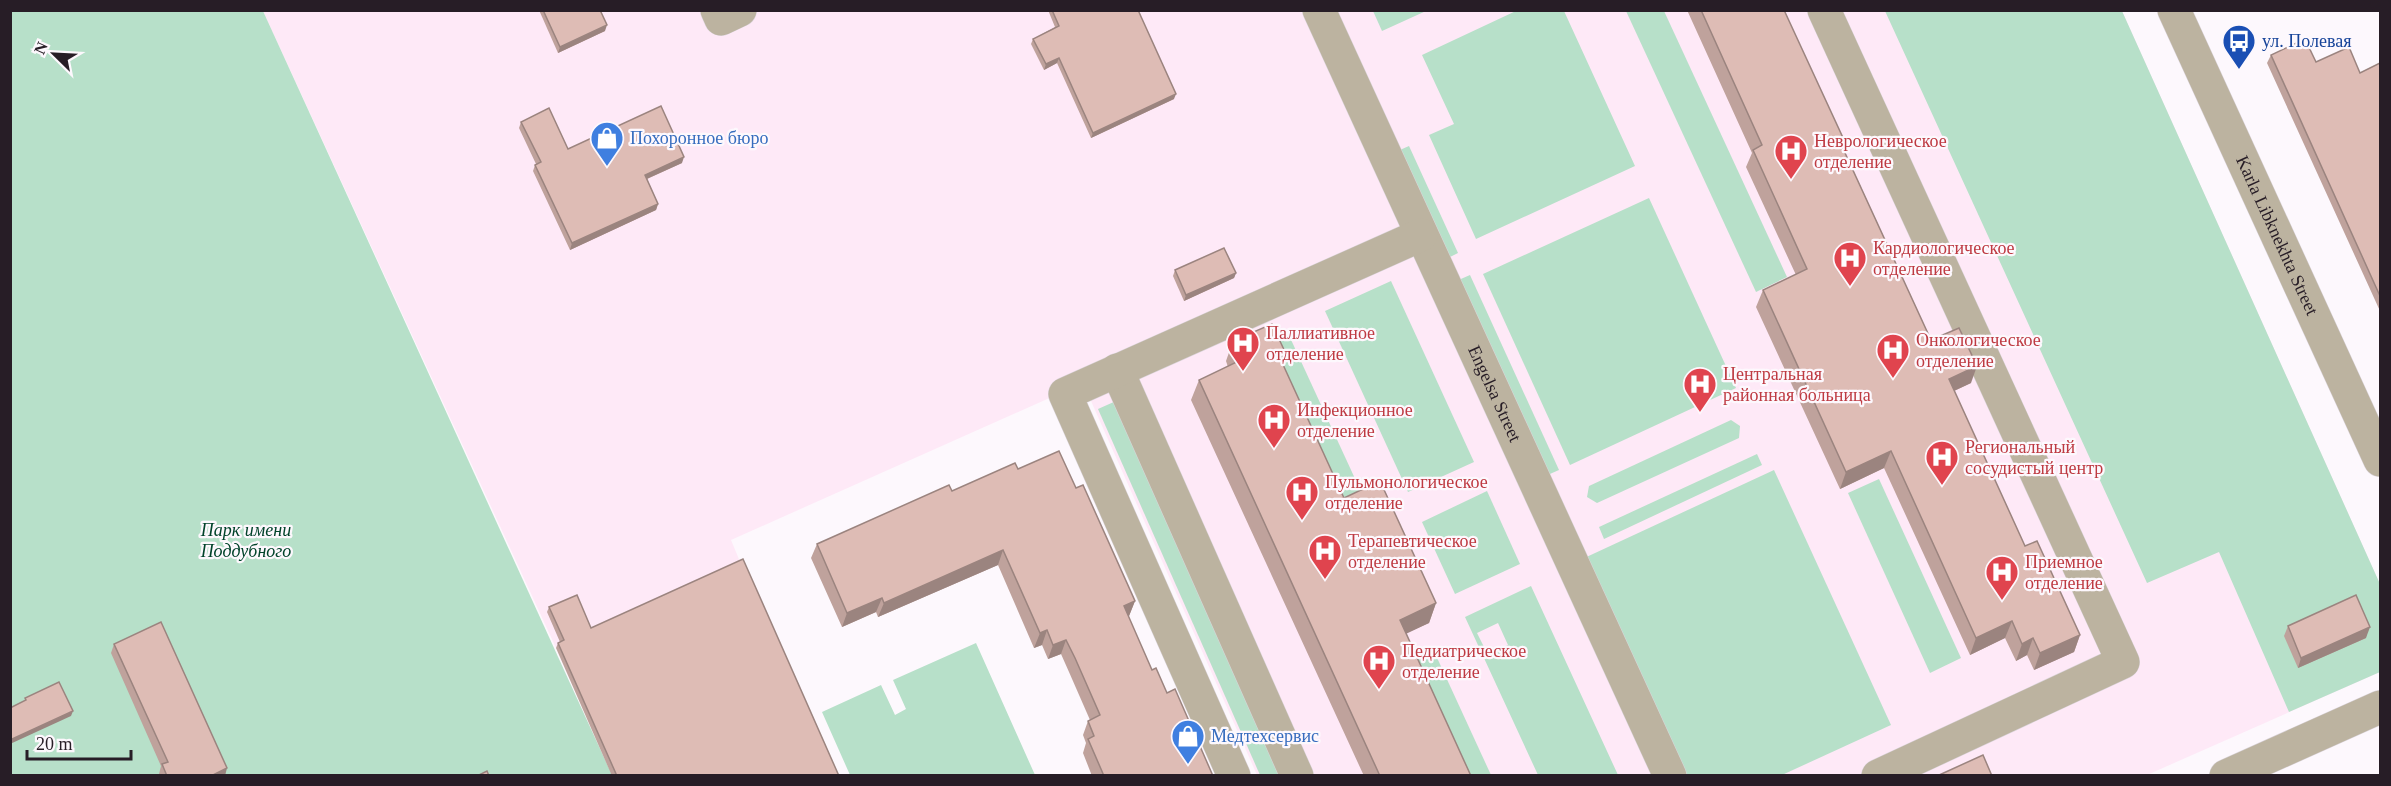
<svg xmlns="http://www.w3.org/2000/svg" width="2391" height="786" viewBox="0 0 2391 786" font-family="'Times New Roman',serif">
	<rect width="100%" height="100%" fill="#fdf8fd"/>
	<path fill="#fee9f7" d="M263,11H2122L2380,584V672L2147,775H1257L1083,383L731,540L741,564L556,648Z"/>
	<g fill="#b7e0c9" fill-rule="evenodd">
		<path d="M1518,10L1564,11L1635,166L1476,239L1429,135L1454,124L1422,55Z"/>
		<path d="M10,11H263L612,775H11Z"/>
		<path d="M1373,11H1426L1382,31Z"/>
		<path d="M1626,11H1664L1787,277L1756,292Z"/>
		<path d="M1885,11H2122L2380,584V672L2289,712L2219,552L2147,583Z"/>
		<path d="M1409,146L1458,253L1442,261L1393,153Z"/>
		<path d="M1649,198L1736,388L1570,465L1483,274Z"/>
		<path d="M1470,275L1559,470L1543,477L1454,282Z"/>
		<path d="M1391,281L1474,462L1408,492L1325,311Z"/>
		<path d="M1287,331L1363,496L1339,508L1268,340Z"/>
		<path d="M1116,401L1281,775H1260L1098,409Z"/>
		<path d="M1731,420L1740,426L1739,438L1597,503L1587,497L1589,486Z"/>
		<path d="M1757,454L1762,465L1604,539L1599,527Z"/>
		<path d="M1774,470L1891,725L1782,775H1679L1580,560Z"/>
		<path d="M1879,479L1961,658L1930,673L1848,493Z"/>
		<path d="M1487,491L1520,564L1455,594L1422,522Z"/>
		<path d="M1531,586L1618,775H1538L1465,617ZM1498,623L1508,645L1488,655L1477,633Z"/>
		<path d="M976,643L1035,775H850L822,712L881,685L895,715L906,709L893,680Z"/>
		<path d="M1433,649L1491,775H1462L1409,660Z"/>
	</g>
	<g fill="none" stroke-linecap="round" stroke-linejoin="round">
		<defs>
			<g id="minor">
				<path d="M717,10L721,19L740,10"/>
				<path id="s1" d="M1319,10L1670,776"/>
				<path d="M1824,10L2123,662L1878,776"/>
				<path id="s2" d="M2174,10L2380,460"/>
				<path d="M1117,370L1297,776"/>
				<path d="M1234,776L1065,394L1421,235"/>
				<path d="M2226,776L2380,707"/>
			</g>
		</defs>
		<use href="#minor" stroke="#dbd5db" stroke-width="34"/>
		<use href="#minor" stroke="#bcb3a0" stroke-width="33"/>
	</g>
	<g fill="#bfa29c">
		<path d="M539,10H600L605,31L558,53Z"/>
		<path d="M1048,10H1138L1174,99L1091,138L1057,63L1044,70L1031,44L1033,39L1055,27Z"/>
		<path d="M1687,10H1784L1842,146L1931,340L1971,383L1954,391L2025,546L2080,635L2074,652L2034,670L2027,655L2016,661L2005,638L1970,655L1884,468L1840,489L1756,307L1763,290L1796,275L1746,167L1752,153Z"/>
		<path d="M2271,55L2316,62L2360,73L2380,63V311L2267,63Z"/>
		<path d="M521,122L568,149L682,163L647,179L658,204L656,210L570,250L533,171L535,165L536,164L519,128Z"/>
		<path d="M1175,270L1236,273L1234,278L1184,301L1173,276Z"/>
		<path d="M1233,341L1282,363L1344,498L1436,603L1429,623L1406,633L1471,776H1364L1191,400L1199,380L1228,367L1226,361Z"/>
		<path d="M1018,469L1076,488L1135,601L1129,616H1128L1152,670L1167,693L1213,776H1092L1083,753L1086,743L1083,735L1088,721L1090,720L1069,672L1061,654L1048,659L1042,645L1034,648L998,565L878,617L876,612L842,627L811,558L817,544L952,491Z"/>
		<path d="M549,607L591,628L839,776H612L556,648L558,643L560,642L547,612Z"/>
		<path d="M2288,626L2366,638L2298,668L2284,636Z"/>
		<path d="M114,644L225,776H159V774L161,766L111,653Z"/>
	</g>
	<g fill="#9b847f">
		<path d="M607,25L605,31L558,53L560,47Z"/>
		<path d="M1059,58L1057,63L1044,70L1046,64Z"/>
		<path d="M1176,94L1174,99L1091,138L1093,133Z"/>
		<path d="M684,157L682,163L642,181L645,175Z"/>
		<path d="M658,204L656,210L570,250L572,243Z"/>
		<path d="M1236,273L1234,278L1184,301L1186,295Z"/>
		<path d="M1286,354L1278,374L1280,358Z"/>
		<path d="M1977,366L1971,383L1943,396L1949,379Z"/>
		<path d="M1891,451L1884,468L1840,489L1846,472Z"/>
		<path d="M1003,550L998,565L878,617L884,603Z"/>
		<path d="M882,598L876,612L842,627L847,613Z"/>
		<path d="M1135,601L1129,616L1118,621L1124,606Z"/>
		<path d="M1436,603L1429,623L1393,640L1400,620Z"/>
		<path d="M2012,621L2005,638L1970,655L1976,638Z"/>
		<path d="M2370,627L2366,638L2298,668L2301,658Z"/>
		<path d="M1047,630L1042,645L1034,648L1040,633Z"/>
		<path d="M2080,635L2074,652L2034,670L2040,653Z"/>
		<path d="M2033,638L2027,655L2016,661L2022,644Z"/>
		<path d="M1066,640L1061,654L1048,659L1053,645Z"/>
		<path d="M73,711L71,716L10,744V740Z"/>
		<path d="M227,768L225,776H211Z"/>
	</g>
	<g fill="#debcb5" stroke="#9b847f" stroke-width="1.5">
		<path d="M543,10H600L607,25L560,47Z"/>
		<path d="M1052,10H1138L1176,94L1093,133L1059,58L1046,64L1033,39L1059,26Z"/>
		<path d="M1701,10H1784L1844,140L1840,142L1931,340L1959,328L1977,366L1949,379L2025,546L2037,541L2080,635L2040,653L2033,638L2022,644L2012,621L1976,638L1891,451L1846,472L1763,290L1807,269L1753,150L1762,145Z"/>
		<path d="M2305,39L2316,62L2349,47L2360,73L2380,63V296L2271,55Z"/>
		<path d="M661,106L684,157L645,175L658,204L572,243L535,165L541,162L521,122L549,108L568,149Z"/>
		<path d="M1224,248L1236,273L1186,295L1175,270Z"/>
		<path d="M1272,324L1286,354L1280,358L1344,498L1380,481L1436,603L1400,620L1471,776H1380L1199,380L1241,360L1233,341Z"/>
		<path d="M1059,451L1076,488L1083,485L1135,601L1124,606L1152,670L1156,668L1167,693L1175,689L1213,776H1104L1088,739L1094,736L1088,721L1100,715L1075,658L1066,640L1053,645L1047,630L1040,633L1003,550L884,603L882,598L847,613L817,544L949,485L952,491L1015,463L1018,469Z"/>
		<path d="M743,559L839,776H617L558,643L564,640L549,607L577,595L591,628Z"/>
		<path d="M2356,595L2370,627L2301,658L2288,626Z"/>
		<path d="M161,622L227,768L211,776H167L162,764L168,762L114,644Z"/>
		<path d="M59,682L73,711L10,740V708L26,700L25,698Z"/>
		<path d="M1983,755L1992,776H1937Z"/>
		<path d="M487,771L489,776H477Z"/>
	</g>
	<defs>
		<symbol id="bus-pin" viewBox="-11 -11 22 30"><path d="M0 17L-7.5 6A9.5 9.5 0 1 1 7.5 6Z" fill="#1a4fb4" stroke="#fdf8fd"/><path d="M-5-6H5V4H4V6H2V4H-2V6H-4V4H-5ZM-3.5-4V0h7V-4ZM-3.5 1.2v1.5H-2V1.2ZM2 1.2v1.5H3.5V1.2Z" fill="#fff"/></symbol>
		<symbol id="shop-pin" viewBox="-11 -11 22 30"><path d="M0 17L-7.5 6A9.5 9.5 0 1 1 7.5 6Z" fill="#3f7fe0" stroke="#fdf8fd"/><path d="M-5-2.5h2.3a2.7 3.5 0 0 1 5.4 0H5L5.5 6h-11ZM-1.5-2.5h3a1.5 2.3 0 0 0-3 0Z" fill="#fff"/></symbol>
		<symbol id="hospital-pin" viewBox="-11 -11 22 30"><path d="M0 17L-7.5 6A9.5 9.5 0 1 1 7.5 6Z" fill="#e0444e" stroke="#fdf8fd"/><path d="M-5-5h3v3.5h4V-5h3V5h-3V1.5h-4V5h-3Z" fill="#fff"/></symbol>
	</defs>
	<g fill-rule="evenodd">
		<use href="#bus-pin" x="2220" y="22" width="38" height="52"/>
		<use href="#shop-pin" x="588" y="119" width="38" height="52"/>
		<use href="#hospital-pin" x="1772" y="132" width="38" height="52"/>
		<use href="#hospital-pin" x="1831" y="239" width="38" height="52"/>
		<use href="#hospital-pin" x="1224" y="324" width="38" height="52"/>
		<use href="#hospital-pin" x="1874" y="331" width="38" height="52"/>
		<use href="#hospital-pin" x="1681" y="365" width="38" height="52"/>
		<use href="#hospital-pin" x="1255" y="401" width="38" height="52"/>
		<use href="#hospital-pin" x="1923" y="438" width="38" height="52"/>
		<use href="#hospital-pin" x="1283" y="473" width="38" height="52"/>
		<use href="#hospital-pin" x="1306" y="532" width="38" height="52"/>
		<use href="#hospital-pin" x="1983" y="553" width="38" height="52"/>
		<use href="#hospital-pin" x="1360" y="642" width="38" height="52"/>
		<use href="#shop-pin" x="1169" y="717" width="38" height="52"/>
	</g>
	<g text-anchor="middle" stroke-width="4.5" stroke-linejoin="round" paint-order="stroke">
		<g font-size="18" fill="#164399" stroke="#fdf8fd" text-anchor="start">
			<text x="2262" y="47">ул. Полевая</text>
		</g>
		<g font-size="18" fill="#366cbe" stroke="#fdf8fd" text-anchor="start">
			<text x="630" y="144">Похоронное бюро</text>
			<text x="1211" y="742">Медтехсервис</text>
		</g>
		<g font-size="18" fill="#be3a42" stroke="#fdf8fd" text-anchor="start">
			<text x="1814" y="147">Неврологическое<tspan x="1814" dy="21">отделение</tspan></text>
			<text x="1873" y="254">Кардиологическое<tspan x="1873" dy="21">отделение</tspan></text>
			<text x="1266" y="339">Паллиативное<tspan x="1266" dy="21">отделение</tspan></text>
			<text x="1916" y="346">Онкологическое<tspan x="1916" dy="21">отделение</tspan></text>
			<text x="1723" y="380">Центральная<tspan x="1723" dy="21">районная больница</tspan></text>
			<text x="1297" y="416">Инфекционное<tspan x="1297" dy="21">отделение</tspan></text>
			<text x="1965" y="453">Региональный<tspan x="1965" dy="21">сосудистый центр</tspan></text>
			<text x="1325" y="488">Пульмонологическое<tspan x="1325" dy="21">отделение</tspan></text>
			<text x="1348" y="547">Терапевтическое<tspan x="1348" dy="21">отделение</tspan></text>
			<text x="2025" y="568">Приемное<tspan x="2025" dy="21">отделение</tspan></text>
			<text x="1402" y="657">Педиатрическое<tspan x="1402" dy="21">отделение</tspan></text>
		</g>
		<g font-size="18" fill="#271d26" stroke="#fdf8fd">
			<text dy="6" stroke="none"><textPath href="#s2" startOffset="248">Karla Libknekhta Street</textPath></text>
			<text dy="6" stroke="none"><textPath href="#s1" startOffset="422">Engelsa Street</textPath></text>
		</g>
		<g font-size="18" font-style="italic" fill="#01432a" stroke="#fdf8fd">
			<text x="246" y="536">Парк имени<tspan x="246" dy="21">Поддубного</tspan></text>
		</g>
	</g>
	<rect width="2391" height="786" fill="none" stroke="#271d26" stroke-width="24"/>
	<g transform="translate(54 54) rotate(294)" stroke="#fdf8fd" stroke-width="4.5" paint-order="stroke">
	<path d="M0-4.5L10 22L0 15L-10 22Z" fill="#271d26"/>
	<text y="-9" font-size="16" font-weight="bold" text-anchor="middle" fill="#271d26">N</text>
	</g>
	<path d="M27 750v9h104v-9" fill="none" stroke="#271d26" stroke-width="3"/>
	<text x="36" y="750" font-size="18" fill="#271d26" stroke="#fdf8fd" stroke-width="4.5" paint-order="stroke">20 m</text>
</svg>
